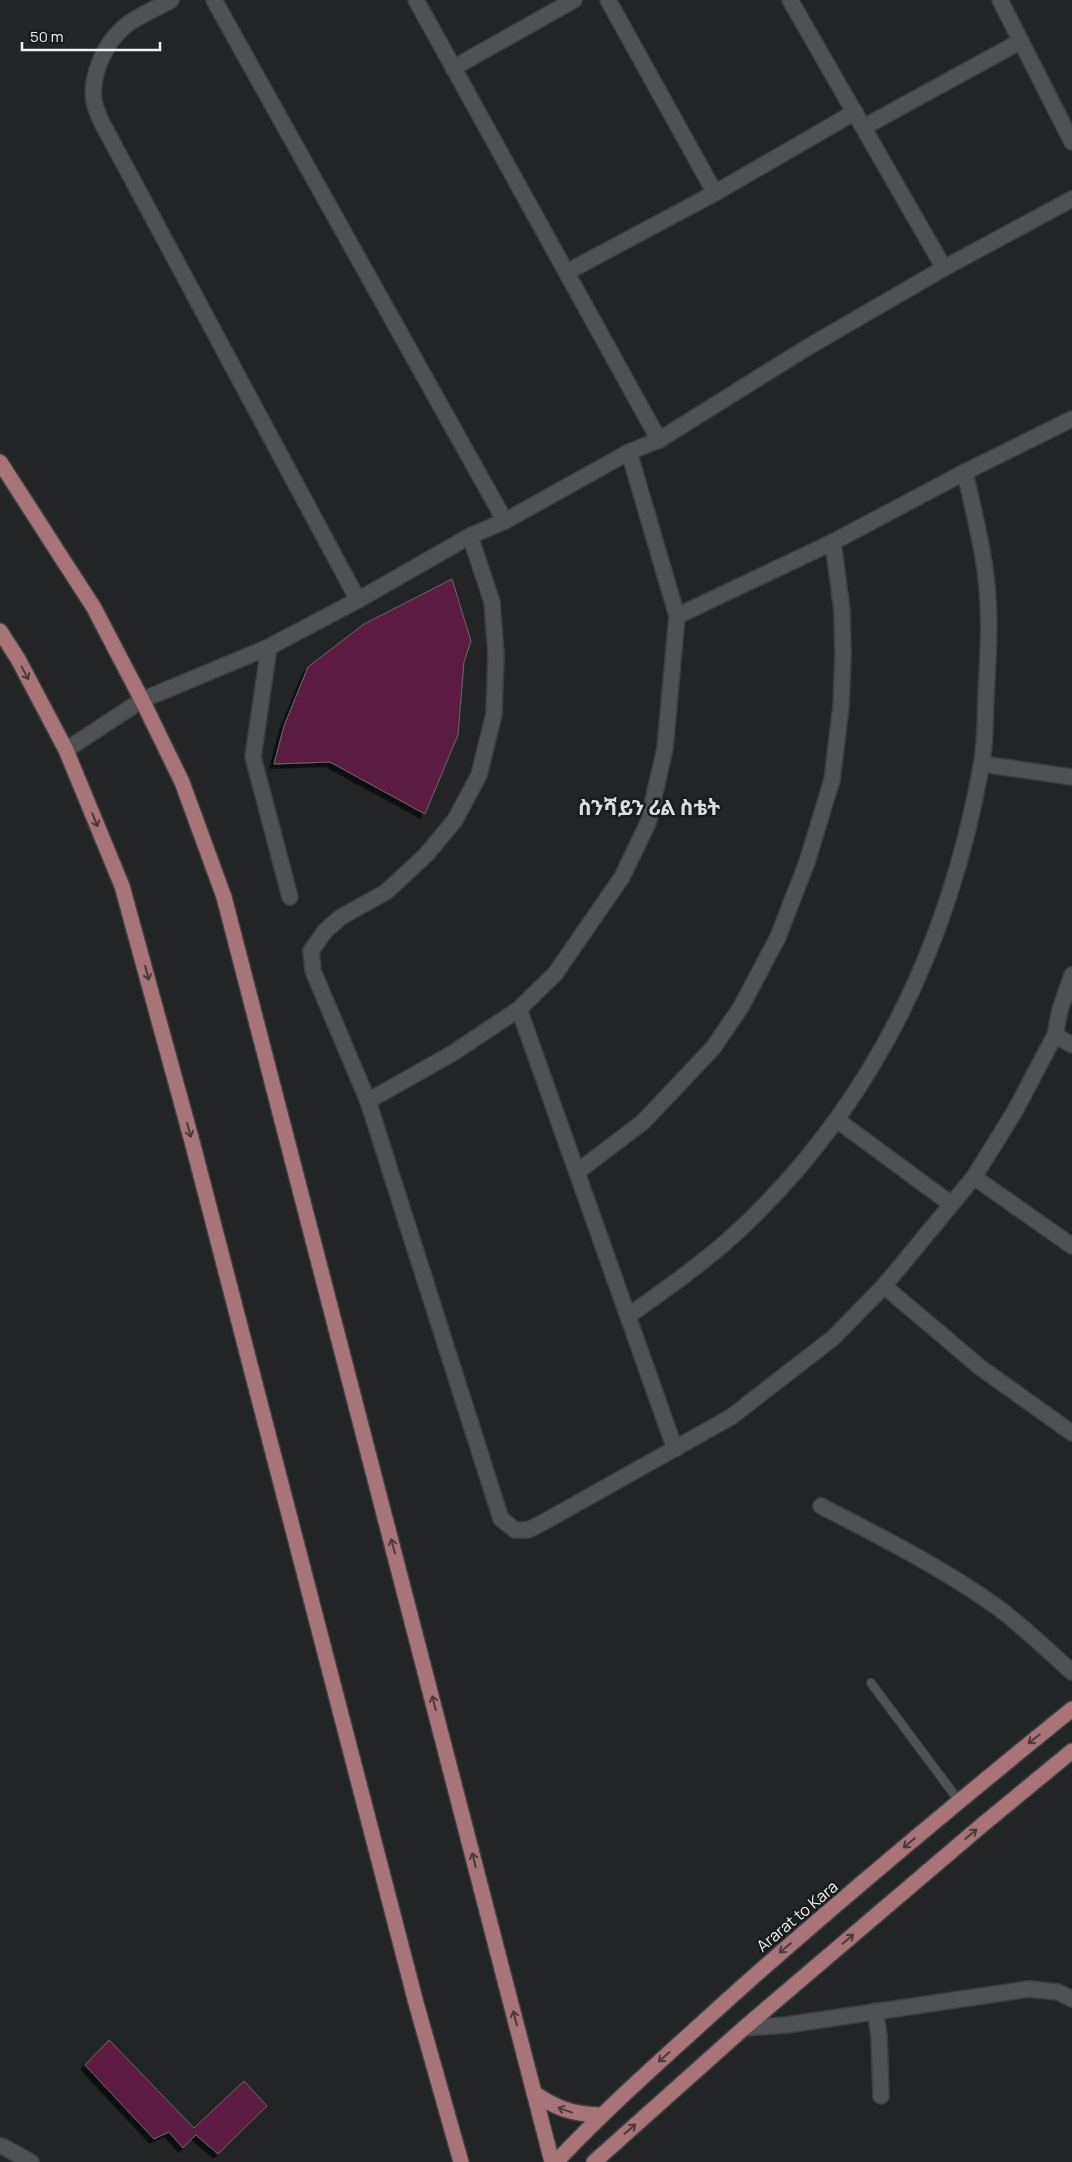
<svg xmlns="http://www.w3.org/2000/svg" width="1072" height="2162" viewBox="0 0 1072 2162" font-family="Manrope,'Noto Sans Ethiopic',sans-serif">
	<defs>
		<filter id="shadow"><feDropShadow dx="-4.5" dy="4.5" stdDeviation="0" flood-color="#0009"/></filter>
	</defs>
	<rect width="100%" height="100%" fill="#222426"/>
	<g fill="#5c1d43" stroke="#696667" filter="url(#shadow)">
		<path d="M452,579L471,641L464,662L458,735L425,814L330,762L274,764L284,726L308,667L364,624Z"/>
		<path d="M109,2040L194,2128L244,2081L267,2106L218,2154L196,2135L183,2148L169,2132L154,2139L85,2065Z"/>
	</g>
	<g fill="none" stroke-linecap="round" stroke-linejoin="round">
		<defs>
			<path id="lane" d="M871,1683L959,1801"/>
			<g id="street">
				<path d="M171,0C156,9 137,16 124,27C105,43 90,76 94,101C95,108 99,116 102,123L358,600"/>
				<path d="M214,0L505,521"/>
				<path d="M416,0L659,440"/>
				<path d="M790,0L944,268"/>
				<path d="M1000,0L1072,142"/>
				<path d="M453,68L574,0"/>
				<path d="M864,127L1021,41"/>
				<path d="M715,193L855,112"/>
				<path d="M567,272L715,193L608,0"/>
				<path d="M470,536L492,602L496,655L494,714L479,775L455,820L426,855L386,892L341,917L325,931L311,951L313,971L368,1101L501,1519L515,1530H528L542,1523L731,1417L833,1338L884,1286L974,1177L1015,1111L1055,1035L1060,1010L1072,975"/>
				<path d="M677,616L833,542"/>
				<path d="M269,647L253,757L290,897"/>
				<path d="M66,750L142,700L269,647L358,600L470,536L505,521L629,452L659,440L808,347L944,268L1072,199"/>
				<path d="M982,764L1072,777"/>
				<path d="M519,1009L555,974L622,877L648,823L665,748L677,616L629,452"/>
				<path d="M1055,1035L1072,1045"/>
				<path d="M368,1101L453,1053L519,1009L675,1449"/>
				<path d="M837,1120L951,1204"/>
				<path d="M577,1172L643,1122L713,1048L741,1007L778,937L807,862L832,780L841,706L843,656L842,611L833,542L965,472"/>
				<path d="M974,1177L1072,1246"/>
				<path d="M884,1286L981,1368L1072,1433"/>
				<path d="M628,1316C672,1285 716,1254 754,1216C879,1092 950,939 981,767C986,743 985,717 986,694C988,663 990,631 988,601C986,557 974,514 965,472L1072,419"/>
				<path d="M821,1506C881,1537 941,1567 997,1607C1023,1626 1047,1650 1072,1672"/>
				<path d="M875,2011L879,2036L881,2096"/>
				<path d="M744,2028L786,2025L1029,1989L1058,1992L1072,1999"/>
				<path d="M0,2146L4,2147L31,2162"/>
			</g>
			<g id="primary">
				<path d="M0,462L94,608L142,700L182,782L224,897L552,2162"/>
				<path d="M0,631L18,659L66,750L122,886L193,1145L416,2003L461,2162"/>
				<path d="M534,2093C557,2109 573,2114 600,2115"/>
				<path d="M556,2162C605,2110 659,2062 712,2014C829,1908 950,1808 1072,1709"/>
				<path d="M594,2162L744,2028L981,1826L1072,1751"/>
			</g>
		</defs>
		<use href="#lane" stroke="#3e3f41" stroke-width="10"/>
		<use href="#street" stroke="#3e3f41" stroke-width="18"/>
		<use href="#primary" stroke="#3e3f41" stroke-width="18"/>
		<use href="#lane" stroke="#4f5154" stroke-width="8"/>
		<use href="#street" stroke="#4f5154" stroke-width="15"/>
		<use href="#primary" stroke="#a67479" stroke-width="15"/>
	</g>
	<defs><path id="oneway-shaft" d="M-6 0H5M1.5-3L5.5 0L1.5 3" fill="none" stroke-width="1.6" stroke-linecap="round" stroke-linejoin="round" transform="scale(1.25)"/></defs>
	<g stroke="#4a3a3d">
		<use href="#oneway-shaft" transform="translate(25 673) rotate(62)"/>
		<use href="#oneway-shaft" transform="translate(95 820) rotate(67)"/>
		<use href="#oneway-shaft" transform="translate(147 973) rotate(75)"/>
		<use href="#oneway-shaft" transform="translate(189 1130) rotate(75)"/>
		<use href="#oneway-shaft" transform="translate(393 1546) rotate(-105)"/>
		<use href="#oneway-shaft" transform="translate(434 1703) rotate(-104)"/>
		<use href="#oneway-shaft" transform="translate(1034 1739) rotate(141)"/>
		<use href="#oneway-shaft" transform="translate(971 1834) rotate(-41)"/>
		<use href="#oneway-shaft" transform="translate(909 1843) rotate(140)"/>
		<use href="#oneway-shaft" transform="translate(474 1860) rotate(-104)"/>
		<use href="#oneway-shaft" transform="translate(848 1939) rotate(-41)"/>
		<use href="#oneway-shaft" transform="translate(785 1948) rotate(140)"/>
		<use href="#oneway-shaft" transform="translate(515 2018) rotate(-105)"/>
		<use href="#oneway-shaft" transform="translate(664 2057) rotate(138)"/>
		<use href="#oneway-shaft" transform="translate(565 2110) rotate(-160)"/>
		<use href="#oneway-shaft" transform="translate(630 2129) rotate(-41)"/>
	</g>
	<g text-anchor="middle" stroke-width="5" stroke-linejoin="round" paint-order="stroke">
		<g font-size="16" fill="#f1f2f3" stroke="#191b1d">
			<text transform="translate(797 1916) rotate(-40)" y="6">Ararat to Kara</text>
		</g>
		<g font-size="21" font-weight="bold" fill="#dadddf" stroke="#191b1d">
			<text x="649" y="815">ስንሻይን ሪል ስቴት</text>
		</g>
	</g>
	<path d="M22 42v8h138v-8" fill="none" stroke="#f1f2f3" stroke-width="2.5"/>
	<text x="30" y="42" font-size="15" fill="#f1f2f3" stroke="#191b1d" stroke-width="4" paint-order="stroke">50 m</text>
</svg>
